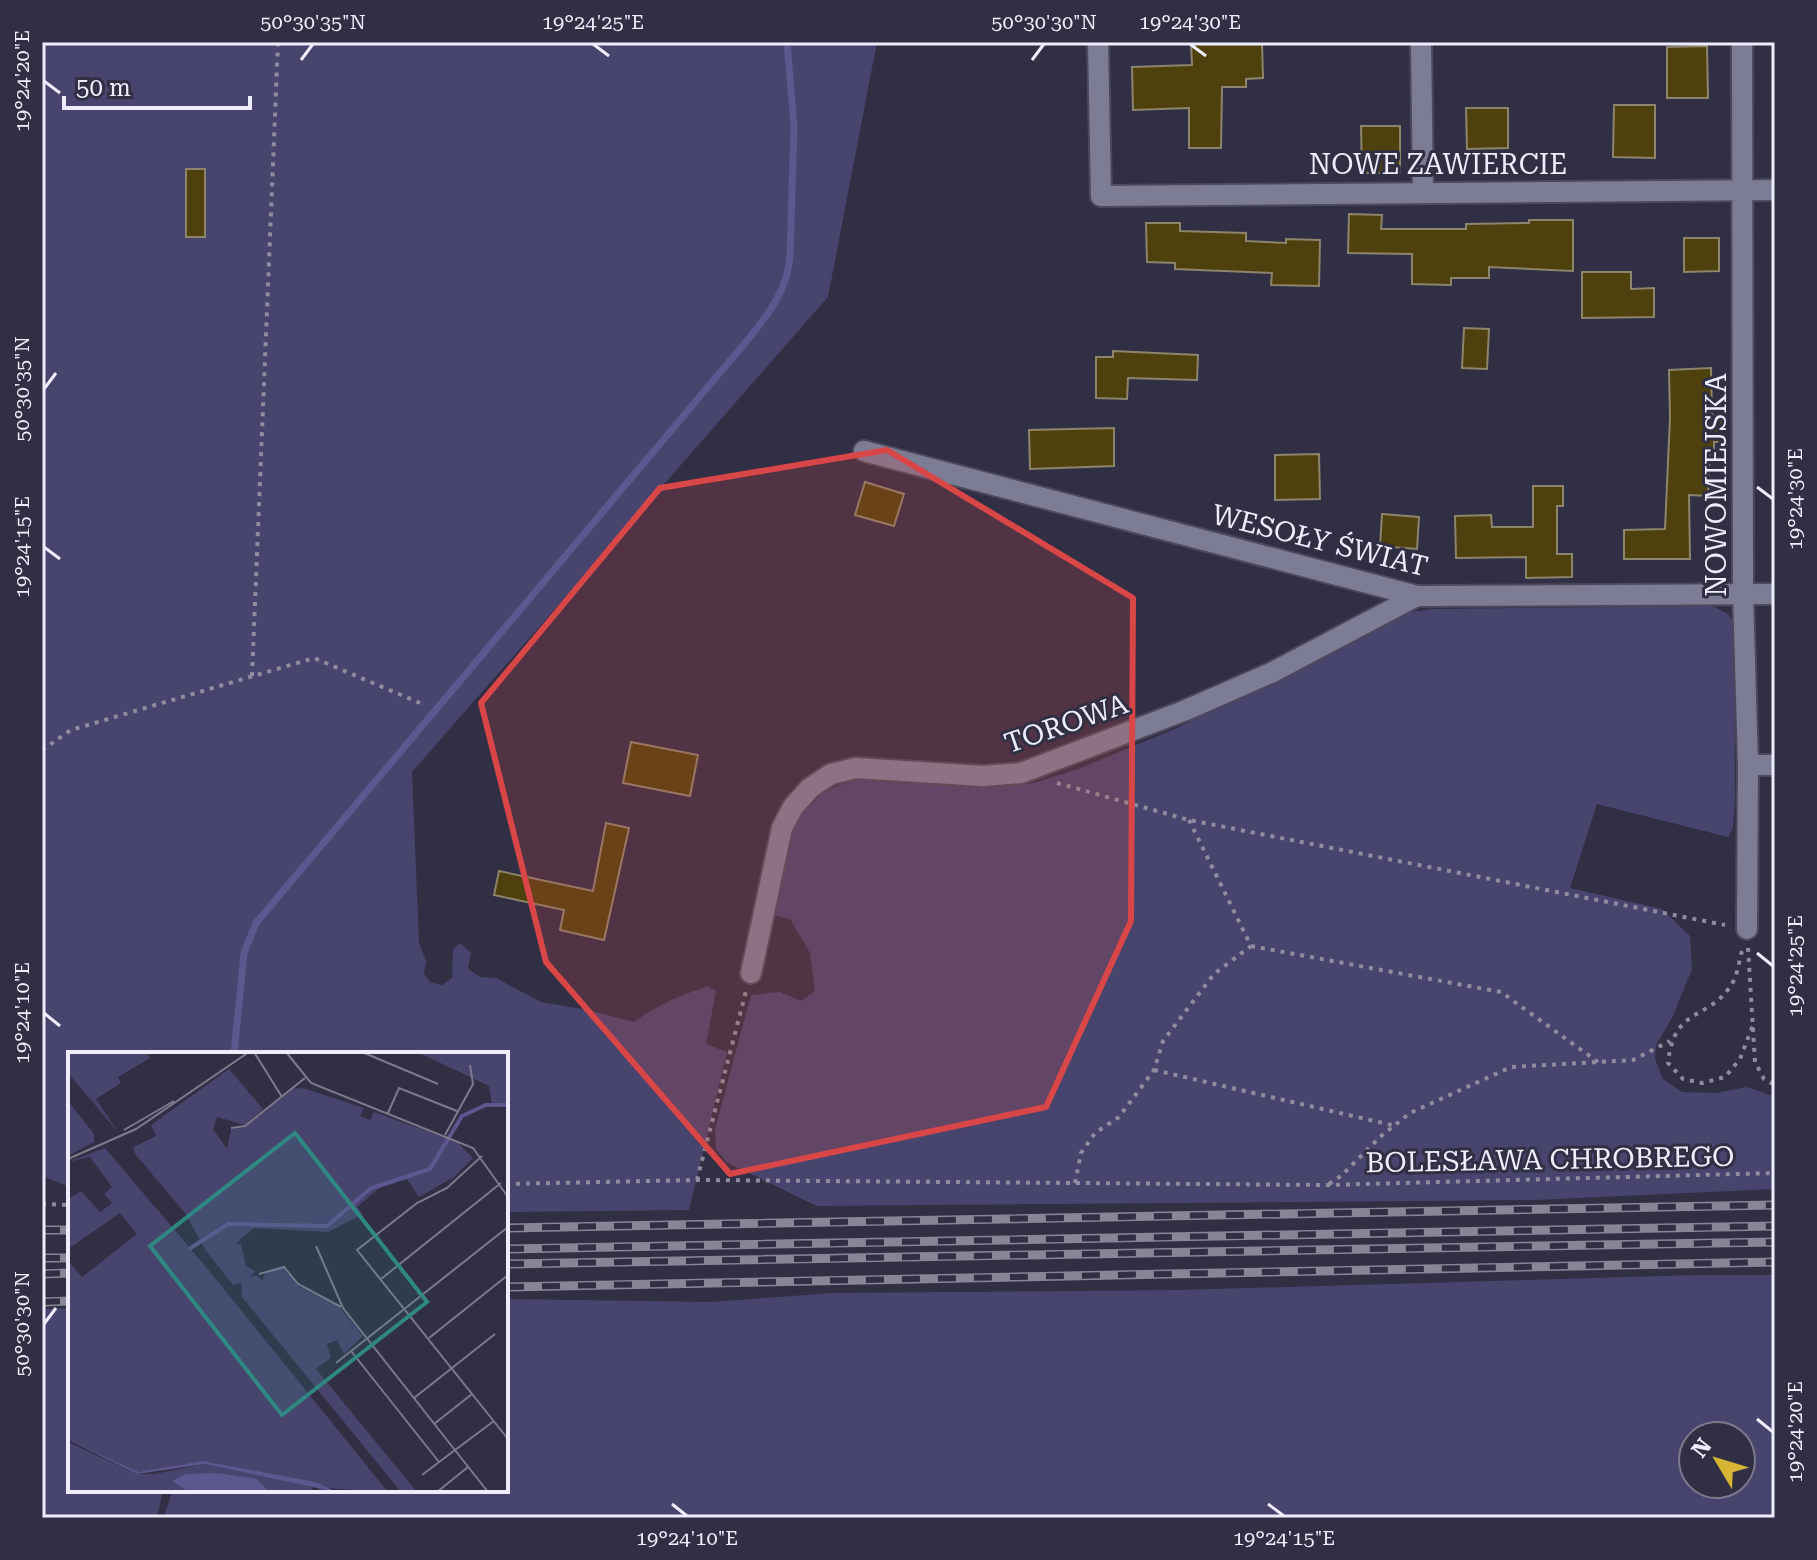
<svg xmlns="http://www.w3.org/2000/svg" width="1817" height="1560" viewBox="0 0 1817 1560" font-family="'Roboto Serif',serif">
	<rect width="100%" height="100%" fill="#302f44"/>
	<g fill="#47456d" fill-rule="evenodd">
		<path d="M42,42H877L828,297L412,772L419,943L426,961L424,974L430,982L442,985L452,978L453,950L460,943L471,953L468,969L480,977L496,978L541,1002L588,1010L634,1022C657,1005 681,995 708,986L716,991L706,1044L727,1052L689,1210L506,1212V1054H70V1187L42,1176Z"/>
		<path d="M1712,606L1727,613L1734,622L1735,800L1733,827L1728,837L1597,804L1570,888L1662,909L1690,936L1692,969L1673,1016L1656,1045L1655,1059L1663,1079L1682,1092L1716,1093L1747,1087L1775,1097V1189L1535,1200L817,1206L726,1162L716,1149L715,1129L751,995L780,992L801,1001L815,991L810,953L790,919L772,915L783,852L798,818L822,794L837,786L859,779L925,780L985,788L1034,783L1078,769L1177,728L1401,613L1433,609Z"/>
		<path d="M1700,1275H1775V1518H163L173,1490H506V1299L710,1302L832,1293L1180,1290ZM1693,1436H1741V1484H1693Z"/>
		<path d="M70,1308V1490H163L157,1518H42V1309Z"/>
	</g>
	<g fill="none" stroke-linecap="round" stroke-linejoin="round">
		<path stroke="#5c578f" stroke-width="7" d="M234,1054L244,953L256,923L750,337C770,312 787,290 790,257L794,126L787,42"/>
	</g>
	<g fill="#4f410d" stroke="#8c846b" stroke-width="2">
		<path d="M1191,42H1262L1263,78L1246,79V87H1222L1221,148H1189V108L1133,110L1132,67L1192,65Z"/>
		<path d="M1707,46L1708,98H1667V47Z"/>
		<path d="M1614,105H1655V158L1613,157Z"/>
		<path d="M1466,108H1508V148L1467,149Z"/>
		<path d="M1361,126H1400V173H1362Z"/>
		<rect x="186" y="169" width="19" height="68"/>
		<path d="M1349,214L1382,215L1381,229H1466V224L1529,223V220H1573V271L1489,267V278H1451V285L1412,284V254L1348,253Z"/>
		<path d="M1146,223H1180V231L1246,233V241L1286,243V239L1320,240L1319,286L1271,285L1272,273L1175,269V263L1147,262Z"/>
		<path d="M1684,238H1719V271L1684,272Z"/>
		<path d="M1582,272H1631V289L1654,288V317L1582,318Z"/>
		<path d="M1464,328L1489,329L1487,369L1462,368Z"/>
		<path d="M1113,351L1198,355L1197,380L1128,378L1127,399L1096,398V357H1113Z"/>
		<path d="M1711,368L1712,415H1722L1721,442H1714V449H1710L1708,496L1689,495L1690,559H1624V530L1665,529L1670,418L1669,370Z"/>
		<path d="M1114,428V466L1030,469L1029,430Z"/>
		<path d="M1319,454L1320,499L1275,500V455Z"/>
		<path d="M865,482L904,494L894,526L855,515Z"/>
		<path d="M1533,486H1563V506H1557V554H1572V577L1526,578V557L1456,558L1455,516L1491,515L1492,527H1533Z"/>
		<path d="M1382,514L1419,517L1417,549L1380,546Z"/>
		<path d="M631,742L698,755L690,796L623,783Z"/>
		<path d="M606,823L629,828L604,940L560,930L564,910L494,895L499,871L593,891Z"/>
	</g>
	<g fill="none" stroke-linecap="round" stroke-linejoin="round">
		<defs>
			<g id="minor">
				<path d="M1098,42L1101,196L1775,190"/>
				<path d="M1421,42L1423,192"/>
				<path d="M1742,42L1743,594L1748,765L1747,929"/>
				<path d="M864,451L1417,596L1775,594"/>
				<path d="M1748,765H1775"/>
				<path d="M751,973L782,828L793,807L810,788L831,774L856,768L983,776L1021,773L1186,710L1273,672L1417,596"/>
			</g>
		</defs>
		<use href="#minor" stroke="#4b4a5c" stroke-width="24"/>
		<g stroke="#8e8d9f" stroke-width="4" stroke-dasharray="4 6" stroke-linecap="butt">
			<path d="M252,676L278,42"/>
			<path d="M42,750L71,730L314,658L420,703"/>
			<path d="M1057,783L1189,820L1725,925"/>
			<path d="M1251,946L1501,992L1598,1062"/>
			<path d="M1748,948L1755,1062L1764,1079L1775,1085"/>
			<path d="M1742,951C1739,960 1738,973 1733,982C1710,1022 1674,1004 1668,1063L1683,1079L1702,1083L1725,1077L1740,1059L1753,1025"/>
			<path d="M1154,1070L1396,1126"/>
			<path d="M697,1180L746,991"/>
			<path d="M1075,1183L1081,1153L1095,1133L1119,1117L1154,1070L1163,1041L1214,974L1251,946L1189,820"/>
			<path d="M506,1184L697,1180L1327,1185L1775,1173"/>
			<path d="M1329,1184L1341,1176L1380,1137L1410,1113L1511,1067L1633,1060L1670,1041"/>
			<path d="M42,1204L70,1205"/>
		</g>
		<use href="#minor" stroke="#7d7c95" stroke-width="20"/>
		<defs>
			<g id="rail">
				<path d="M506,1228L1775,1205"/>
				<path d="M42,1230H70"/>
				<path d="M506,1249L1775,1226"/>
				<path d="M42,1258H70"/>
				<path d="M506,1264L1775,1242"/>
				<path d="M42,1274L70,1273"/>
				<path d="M506,1287L1775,1262"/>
				<path d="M42,1302L70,1301"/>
			</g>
		</defs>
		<use href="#rail" stroke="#868697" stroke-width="9"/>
		<use href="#rail" stroke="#302f44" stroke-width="6" stroke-dasharray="18" stroke-linecap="butt"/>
	</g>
	<path fill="#d94648" fill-opacity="0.2" stroke="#d94648" stroke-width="6" stroke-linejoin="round" d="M887,450L1133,598L1131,921L1046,1107L730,1174L546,962L481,703L660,488Z"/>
	<path fill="none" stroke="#ededfb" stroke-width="3" d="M593,44L609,56M1190,44L1206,56M301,60L313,44M1032,60L1044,44M44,81L60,93M44,389L56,373M1757,487L1773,499M44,547L60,559M1757,953L1773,966M44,1013L60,1026M44,1324L56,1308M1757,1419L1773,1432M672,1504L687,1516M1268,1504L1284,1516"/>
	<g text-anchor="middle" stroke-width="6" stroke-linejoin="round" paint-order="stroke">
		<g font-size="28" fill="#ededfb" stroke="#302f44">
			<text x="1438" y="174">NOWE ZAWIERCIE</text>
			<text transform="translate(1716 485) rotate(-90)" y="10">NOWOMIEJSKA</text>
			<text transform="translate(1320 540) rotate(14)" y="10">WESOŁY ŚWIAT</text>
			<text transform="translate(1066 723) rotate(-19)" y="10">TOROWA</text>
			<text transform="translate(1550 1159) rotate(-1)" y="10">BOLESŁAWA CHROBREGO</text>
		</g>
	</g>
	<g transform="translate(68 1052)">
		<rect width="440" height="440" fill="#302f44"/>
		<path d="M0,0H78L82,6L50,25L53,31L28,47L50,80L0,21ZM349,0H440V54L424,53L421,34ZM161,17L195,57L177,73L149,65L145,77L159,97L163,77L175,76L225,37L235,36L296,56L292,64L302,68L306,60L389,90L405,106L386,125L351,145L339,127L310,137L289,155L295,162L260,180L186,176L167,192H173L178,214L187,219L182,226L189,223L194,229L198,219L215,216L230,234L272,256L295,284L276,302L269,288L259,292L263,306L248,317L349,440H333L174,245L173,230L165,233L138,199L117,161L67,102L65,95L88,84L83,73ZM0,49L26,82V90L0,104ZM37,96L138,215L320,440L257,436L265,440H256L246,435L241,440H202L189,427L152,421L104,429L121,440H0V390L69,422H86L137,412L254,434L142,410L71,420L0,388V209L14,225L69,182L52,161L0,197V147L13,139L32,160L44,151L36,142L44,135L22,105L0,110Z" fill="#47456d"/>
		<path d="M0,388L71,420L135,409L247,430L269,440L137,412L69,422ZM152,421L189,427L202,440H121L104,429L117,422Z" fill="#5c578f"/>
		<path fill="none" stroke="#5c578f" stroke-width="4" d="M121,197L160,172L259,174L303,136L362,117L394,64L418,53H440"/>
		<path fill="none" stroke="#7c7b8d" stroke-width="2" d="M186,0L214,45M218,0L243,31L405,96L440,145M294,0L370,32M320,61L331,36L389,59M163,76L177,74L237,26M56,78L106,49M377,83L405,32L402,13M414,104L379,136L349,151L289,198L440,387M0,107L68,77L181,0M248,194L275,256L420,440M191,222L216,215L230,232L273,255M313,227L433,131M361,286L440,223M283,299L371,410M268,311L440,175M346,346L427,282M366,372L404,342M387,398L426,369M354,423L387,398M369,440L400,415"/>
		<path fill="#308883" fill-opacity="0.15" stroke="#308883" stroke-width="4" d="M227,81L359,250L214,363L82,194Z"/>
		<rect width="440" height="440" fill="none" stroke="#ededfb" stroke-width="4"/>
	</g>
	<rect width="1817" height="1560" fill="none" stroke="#302f44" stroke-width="88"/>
	<g transform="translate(1717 1460) rotate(308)"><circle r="38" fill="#302f44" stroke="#7c7b8d" stroke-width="2"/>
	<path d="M0-6L14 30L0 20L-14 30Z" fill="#d7b434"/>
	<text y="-12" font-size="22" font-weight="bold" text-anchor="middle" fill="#ededfb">N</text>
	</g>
	<path d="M64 96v12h186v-12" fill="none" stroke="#ededfb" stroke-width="4"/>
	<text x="76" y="96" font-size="24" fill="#ededfb" stroke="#302f44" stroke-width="6" paint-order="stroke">50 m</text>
	<rect x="44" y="44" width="1729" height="1472" fill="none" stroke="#ededfb" stroke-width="3"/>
	<g font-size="20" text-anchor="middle" fill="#ededfb">
		<text x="313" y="29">50°30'35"N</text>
		<text x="593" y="29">19°24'25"E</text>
		<text x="1044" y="29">50°30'30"N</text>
		<text x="1190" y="29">19°24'30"E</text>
		<text transform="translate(22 81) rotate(-90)" y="7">19°24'20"E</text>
		<text transform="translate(22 389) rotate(-90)" y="7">50°30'35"N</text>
		<text transform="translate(1795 499) rotate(-90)" y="7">19°24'30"E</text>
		<text transform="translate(22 547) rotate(-90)" y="7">19°24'15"E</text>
		<text transform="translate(1795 966) rotate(-90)" y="7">19°24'25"E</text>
		<text transform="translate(22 1013) rotate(-90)" y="7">19°24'10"E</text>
		<text transform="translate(22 1324) rotate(-90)" y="7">50°30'30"N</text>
		<text transform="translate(1795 1432) rotate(-90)" y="7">19°24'20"E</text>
		<text x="687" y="1545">19°24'10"E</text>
		<text x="1284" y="1545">19°24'15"E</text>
	</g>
</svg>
